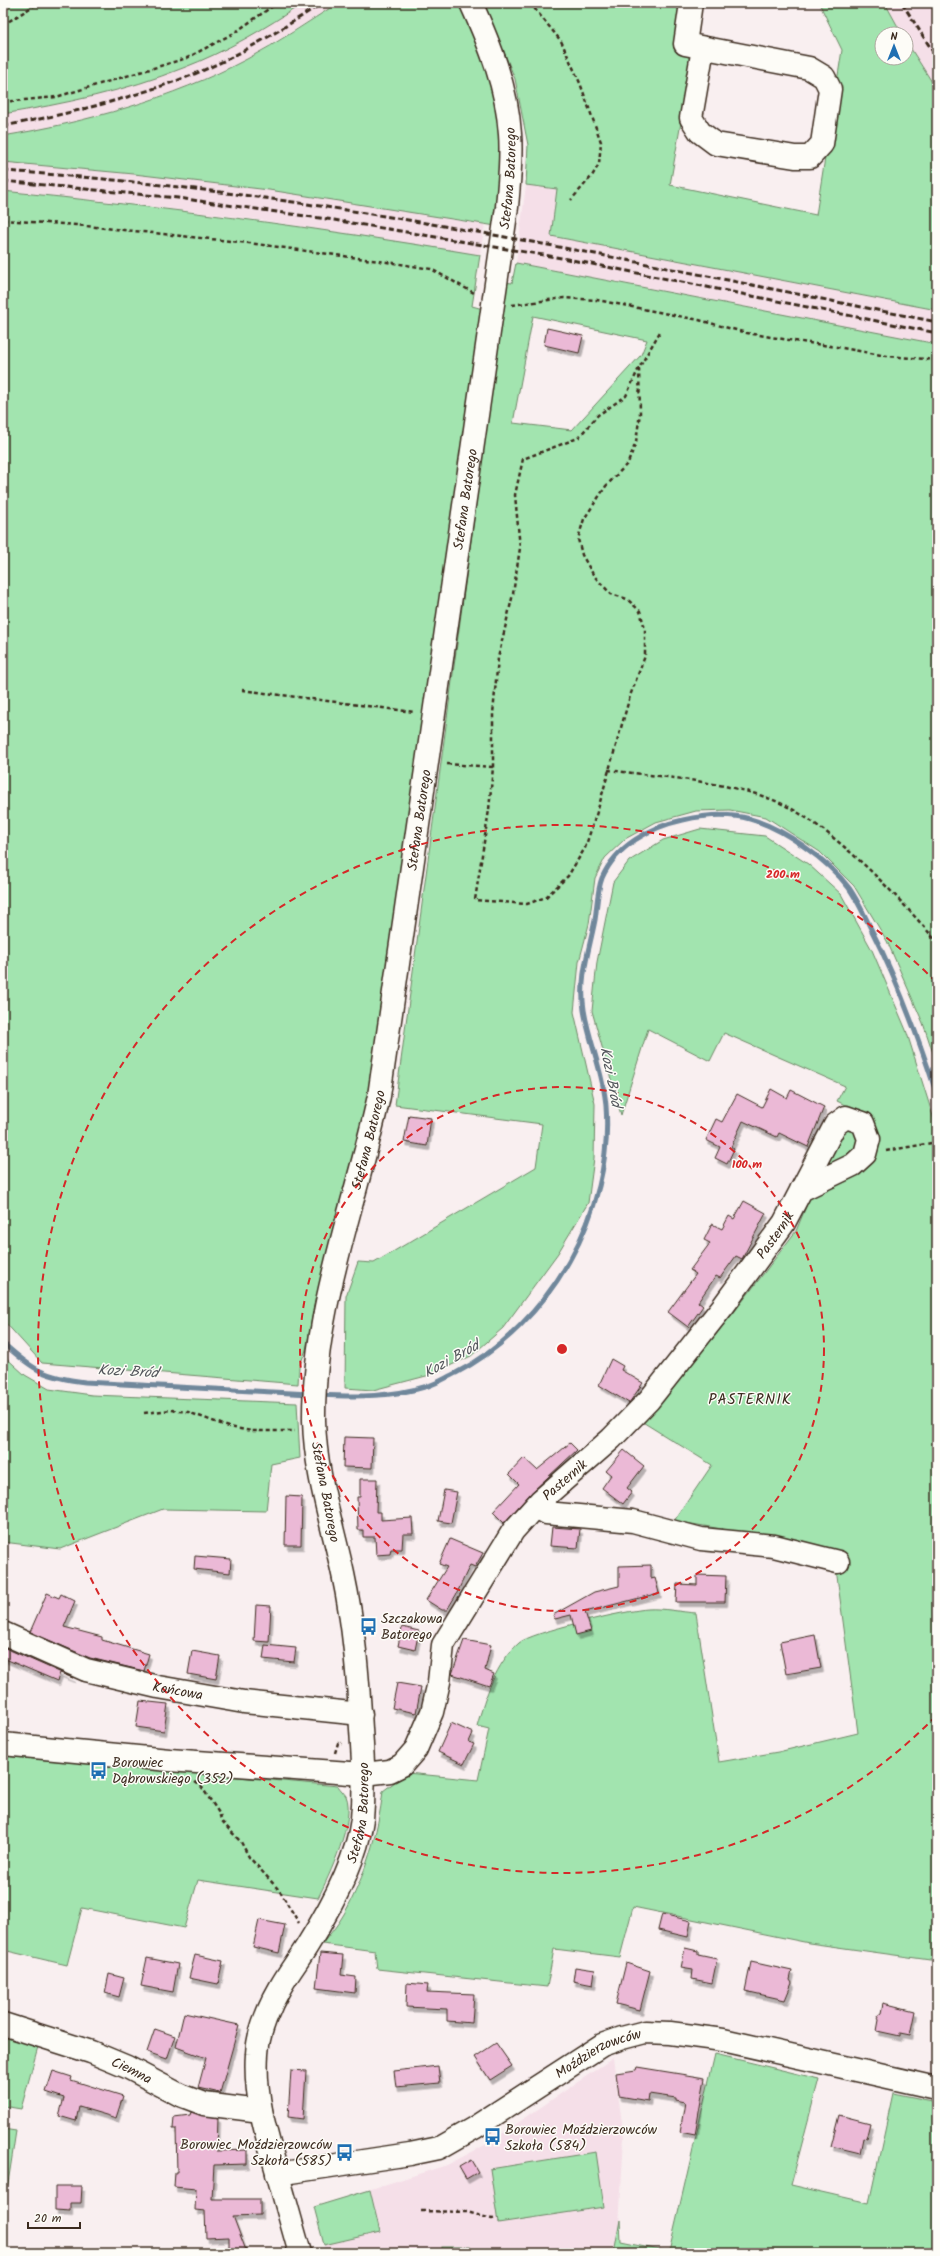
<svg xmlns="http://www.w3.org/2000/svg" width="940" height="2256" viewBox="0 0 940 2256" font-family="Kalam,sans-serif">
	<defs>
		<filter id="shadow"><feDropShadow dx="2.5" dy="4.5" stdDeviation="0" flood-color="#0004"/></filter>
	</defs>
	<rect width="100%" height="100%" fill="#f9eff0"/>
	<filter id="ink" filterUnits="userSpaceOnUse"><feTurbulence type="fractalNoise" baseFrequency=".025" numOctaves="2"/><feDisplacementMap in="SourceGraphic" scale="8" xChannelSelector="R" yChannelSelector="G"/><feConvolveMatrix kernelMatrix="1 2 1 2 8 2 1 2 1" color-interpolation-filters="sRGB"/></filter>
	<g filter="url(#ink)">
		<g fill="#f5dfe8">
			<path d="M303,3H338L247,59L187,87L102,115L52,128L3,136V114L100,94L183,68L239,42Z"/>
			<path d="M885,3H937V90L906,41V34H902Z"/>
			<path d="M3,162L134,174L269,190L365,204L485,224L480,255L266,221L131,204L3,191Z"/>
			<path d="M526,185L557,189L551,236L937,310V344L516,263Z"/>
			<path d="M613,2058L624,2137L619,2227L614,2253H326L314,2207L447,2165L487,2144Z"/>
		</g>
		<g fill="#a2e4af" stroke="#6e8766" fill-rule="evenodd">
			<path d="M3,3H303C266,28 225,52 183,68C126,91 63,104 3,114Z"/>
			<path d="M338,3H461C471,27 482,52 490,77C506,124 499,177 496,226L269,190L134,174L3,162V136C87,122 171,99 247,59C279,42 308,22 338,3Z"/>
			<path d="M484,3H702L670,185L816,215L842,50L819,3H885L902,34H882V58H906V41L937,90V310L551,236L557,189L526,185L528,145L515,79Z"/>
			<path d="M3,191C163,207 321,228 480,255L472,306L483,309L369,1092L352,1168L314,1307L306,1350L299,1367L298,1384L42,1363L3,1320Z"/>
			<path d="M516,263L937,344V1065L923,1023L887,941L854,886L820,852L766,817L730,810L696,811L656,822L625,839L605,858L595,878L589,924L579,962L574,1012L595,1104L594,1158L588,1203L558,1253L503,1328L471,1356L430,1375L373,1390L345,1388L346,1296L358,1262L374,1263L536,1167L542,1124L395,1105L487,421L504,282L512,283ZM533,316L647,340L641,355L572,430L513,423Z"/>
			<path d="M700,829L765,836L808,864L841,894L872,950L906,1030L937,1129V1961L809,1943L633,1907L620,1957L554,1949L547,1987L377,1969L375,1951L322,1944C329,1935 338,1925 344,1914C365,1877 378,1833 383,1791L407,1773L478,1780L489,1729L477,1726C485,1697 496,1663 519,1643C531,1632 628,1610 648,1609C663,1608 681,1612 696,1613L719,1762L778,1752L858,1733L834,1554L746,1533L674,1521L712,1465L641,1421L656,1408L735,1311L796,1231L810,1197L871,1158L851,1108L837,1101L845,1086L724,1033L710,1061L648,1029L621,1115L592,1011L597,962L613,882L629,861L663,840Z"/>
			<path d="M855,1126L861,1149L818,1175L841,1130Z"/>
			<path d="M3,1355L25,1375L49,1389L92,1395L297,1403L300,1458L271,1464L266,1511L163,1509L60,1549L3,1542Z"/>
			<path d="M3,1756L338,1786C340,1789 344,1793 346,1796C356,1819 329,1876 318,1898L198,1880L184,1928L82,1908L67,1965L3,1950Z"/>
			<path d="M3,2019L43,2028L21,2109L3,2106Z"/>
			<path d="M715,2054L819,2079L791,2185L869,2203L893,2093L937,2102V2253H614L620,2220L621,2242L669,2252Z"/>
			<path d="M3,2129L16,2131L3,2216Z"/>
			<path d="M596,2152L604,2207L498,2223L490,2169Z"/>
			<path d="M370,2190L380,2232L324,2245L314,2207Z"/>
			<rect x="442" y="2247" width="28" height="6"/>
		</g>
		<g fill="none" stroke-linecap="round" stroke-linejoin="round">
			<g stroke="#70879b" stroke-width="5">
				<path d="M3,1343C33,1370 44,1377 85,1382L310,1394"/>
				<path d="M320,1395C357,1397 392,1397 428,1386C438,1383 447,1377 456,1373C550,1324 614,1212 606,1106C604,1074 589,1042 584,1010C579,978 589,951 595,920C597,907 597,891 602,878C616,846 650,827 683,820C705,815 728,813 750,819C783,828 828,860 849,888C858,901 865,916 872,931C899,984 919,1039 937,1095"/>
			</g>
		</g>
		<g fill="#ebb9d6" stroke="#3b2a1e" filter="url(#shadow)">
			<path d="M547,328L583,336L579,353L544,345Z"/>
			<path d="M771,1089L787,1098L791,1090L824,1107L808,1147L779,1133L777,1137L743,1121L731,1147L734,1149L727,1164L715,1158L720,1147L706,1140L716,1119L722,1122L737,1094L762,1107Z"/>
			<path d="M409,1115L431,1118L427,1146L404,1142Z"/>
			<path d="M744,1201L766,1213L742,1259L736,1256L720,1278L716,1276L698,1302L703,1306L688,1327L668,1312L696,1274L690,1270L710,1243L704,1240L712,1224L722,1229L729,1216L734,1219Z"/>
			<path d="M611,1359L623,1366L621,1370L643,1383L629,1403L599,1385Z"/>
			<path d="M344,1437L373,1438L372,1468L343,1467Z"/>
			<path d="M570,1443L577,1450L531,1493L504,1523L493,1512L519,1484L509,1474L524,1458L537,1470Z"/>
			<path d="M624,1450L644,1466L627,1488L632,1492L623,1504L602,1488L611,1475L606,1471Z"/>
			<path d="M360,1479H377L376,1512H381V1520L412,1518L413,1534H403L402,1549H391L390,1554L376,1555L375,1537H363V1530H358L357,1497H360Z"/>
			<path d="M444,1490L457,1492L451,1523L438,1521Z"/>
			<path d="M286,1496L302,1497L301,1545H285Z"/>
			<path d="M552,1527L580,1529L578,1548L550,1546Z"/>
			<path d="M450,1539L483,1553L475,1567L470,1565L456,1595L447,1610H442L426,1600L447,1567L439,1564Z"/>
			<path d="M195,1556L231,1559L230,1573L194,1569Z"/>
			<path d="M651,1565V1579L655,1578L659,1593L585,1612L591,1631L576,1635L571,1615L555,1619L553,1615L594,1592L619,1586V1566Z"/>
			<path d="M697,1575L726,1576L725,1602H676L677,1584L697,1585Z"/>
			<path d="M47,1593L59,1598L61,1594L75,1601L64,1627L102,1637V1640L149,1654L144,1671L90,1658L30,1632Z"/>
			<path d="M256,1605L271,1606L269,1642L254,1641Z"/>
			<path d="M402,1627L419,1631L415,1650L398,1646Z"/>
			<path d="M815,1635L821,1668L786,1674L780,1642Z"/>
			<path d="M464,1640L491,1645L485,1670L494,1674L489,1686L452,1674Z"/>
			<path d="M265,1645L296,1648L294,1662L263,1659Z"/>
			<path d="M3,1647L73,1678L60,1673L57,1681L3,1658Z"/>
			<path d="M192,1651L220,1656L216,1679L188,1674Z"/>
			<path d="M397,1683L421,1687L416,1713L392,1708Z"/>
			<path d="M140,1701L168,1704L164,1731L136,1727Z"/>
			<path d="M451,1723L473,1733L469,1742L474,1744L464,1764L438,1752Z"/>
			<path d="M662,1914L691,1921L688,1937L658,1930Z"/>
			<path d="M259,1920L285,1925L279,1953L253,1947Z"/>
			<path d="M685,1948L698,1951V1955L717,1959L712,1983L692,1979L693,1970L681,1968Z"/>
			<path d="M320,1953L343,1955L341,1975L356,1977L355,1993L316,1988Z"/>
			<path d="M195,1955L223,1961L218,1984L189,1978Z"/>
			<path d="M147,1958L178,1964L173,1992L141,1986Z"/>
			<path d="M751,1962L792,1971L790,1980L792,1983L785,2000L745,1991Z"/>
			<path d="M626,1963L650,1971L640,2010L616,2004Z"/>
			<path d="M575,1967L595,1970L593,1985L573,1981Z"/>
			<path d="M109,1974L124,1978L119,1997L105,1993Z"/>
			<path d="M407,1983L428,1985L427,1992L474,1994L472,2023L447,2021V2009L406,2007Z"/>
			<path d="M883,2003L915,2011L910,2035L900,2033V2036L877,2031L879,2020L877,2016L881,2013Z"/>
			<path d="M184,2013L239,2025L220,2093L198,2088L206,2058L176,2047Z"/>
			<path d="M155,2029L175,2036L167,2059L147,2052Z"/>
			<path d="M496,2043L512,2066L490,2080L475,2057Z"/>
			<path d="M438,2066L440,2083L396,2087L394,2071Z"/>
			<path d="M637,2067L705,2078L695,2135L680,2132L685,2102L676,2100V2098L649,2094L648,2101L619,2096L616,2073L636,2070Z"/>
			<path d="M291,2070L306,2071L303,2119L288,2117Z"/>
			<path d="M53,2071L72,2077L71,2080L123,2096L116,2118L79,2107L76,2121L59,2116L64,2098L46,2092Z"/>
			<path d="M191,2112L218,2118L217,2151L247,2150V2164L214,2165L212,2199H260V2215L233,2216L247,2253H229V2237L206,2238L205,2211L195,2210L196,2189L174,2187L175,2172H177L176,2129H173L174,2117L190,2115Z"/>
			<path d="M839,2115L870,2123L866,2139L863,2138L860,2153L831,2146Z"/>
			<path d="M471,2160L478,2172L466,2179L459,2167Z"/>
			<path d="M55,2186H82L81,2203H70V2211L55,2210Z"/>
		</g>
		<g fill="none" stroke-linecap="round" stroke-linejoin="round">
			<defs>
				<g id="minor">
					<path d="M691,3L685,44L809,68L824,77L830,89L822,144L810,157H795L716,144L700,132L691,118L703,48"/>
					<path d="M535,1507L546,1513L633,1521L701,1539L774,1546L838,1562"/>
					<path id="s1" d="M3,1633L86,1670L158,1687L244,1702L361,1714"/>
					<path id="s2" d="M3,1744L169,1760L364,1774L390,1771L402,1765L416,1749L432,1712L439,1682L443,1645L513,1531L540,1501L611,1439L649,1400L724,1305L784,1223L835,1125L846,1117L863,1123L869,1139L865,1154L853,1165L801,1190"/>
					<path id="s3" d="M3,2024L91,2052L127,2067L180,2095L204,2104L261,2111"/>
					<path id="s4" d="M277,2174L410,2154L439,2148L474,2128L602,2045L622,2038L645,2032L670,2033L723,2040L937,2088"/>
					<path id="s5" d="M300,2253C292,2226 285,2199 277,2172C266,2134 254,2094 257,2054C258,2032 270,2005 281,1986C289,1972 299,1959 307,1946C329,1911 357,1861 362,1819C365,1789 363,1759 361,1729C358,1677 354,1625 343,1574C332,1523 315,1472 314,1420C313,1309 356,1203 379,1096L507,207C509,182 512,158 510,134C507,87 490,45 471,3"/>
				</g>
			</defs>
			<use href="#minor" stroke="#3b2a1e" stroke-width="25"/>
			<g stroke="#3b2a1e" stroke-width="2.5" stroke-dasharray="4 3" stroke-linecap="butt">
				<path d="M530,3L561,41L580,83L601,142L599,164L592,176L571,200"/>
				<path d="M3,25L38,3"/>
				<path d="M3,102L56,97L187,58L234,33L277,3"/>
				<path d="M3,220L76,225L249,243L394,263L431,269L476,294"/>
				<path d="M512,305L564,298L597,300L699,320L747,333L795,341L837,347L887,356L937,360"/>
				<path d="M639,368L626,396L598,415L578,438L523,459L515,495L520,548L513,594L498,658L493,714V767L489,810L475,900L527,904L546,897L568,876L585,848L598,809L630,696L645,656V629L640,611L627,599L611,594L594,576L582,555L578,539L584,519L606,486L628,463L636,442L640,413L639,368L661,330"/>
				<path d="M242,690L414,712"/>
				<path d="M447,764L493,767"/>
				<path d="M608,770C661,777 729,781 778,802C832,826 899,897 937,942"/>
				<path d="M886,1151L937,1142"/>
				<path d="M144,1413L171,1410L188,1412L229,1427L252,1431H295"/>
				<path d="M335,1753L338,1743H342"/>
				<path d="M195,1782L201,1786L219,1813L222,1822L241,1842L249,1857L279,1890L299,1923"/>
				<path d="M421,2211L467,2212L492,2219L497,2218"/>
			</g>
			<use href="#minor" stroke="#fdfcf7" stroke-width="22"/>
			<g stroke="#3b2a1e" stroke-width="3" stroke-dasharray="6 3" stroke-linecap="butt">
				<path d="M902,3L937,58"/>
				<path d="M3,126C65,115 125,100 184,78C233,60 279,31 322,3"/>
				<path d="M3,171C318,191 628,261 937,322"/>
				<path d="M3,181L178,198L334,220L567,259L937,333"/>
			</g>
		</g>
	</g>
	<g fill="none" stroke="#d62828" stroke-width="2" stroke-dasharray="7 5">
		<circle cx="562" cy="1349" r="262"/>
		<path d="M936 1716A524 524 0 1 1 936 982"/>
	</g>
	<defs>
		<symbol id="bus-bare" viewBox="-9 -9 18 18"><path d="M-5-6H5V4H4V6H2V4H-2V6H-4V4H-5ZM-3.5-4V0h7V-4ZM-3.5 1.2v1.5H-2V1.2ZM2 1.2v1.5H3.5V1.2Z" fill="#1f6fb2" stroke="#fdfcf7" stroke-width="2.5" paint-order="stroke"/></symbol>
	</defs>
	<g fill-rule="evenodd">
		<use href="#bus-bare" x="356" y="1614" width="25" height="25"/>
		<use href="#bus-bare" x="86" y="1758" width="25" height="25"/>
		<use href="#bus-bare" x="480" y="2124" width="25" height="25"/>
		<use href="#bus-bare" x="332" y="2140" width="25" height="25"/>
	</g>
	<g text-anchor="middle" stroke-width="3" stroke-linejoin="round" paint-order="stroke">
		<g font-size="14" fill="#3b2a1e" stroke="#fdfcf7">
			<text dy="5" stroke="none"><textPath href="#s5" startOffset="2126">Stefana Batorego</textPath></text>
			<text dy="5" stroke="none"><textPath href="#s5" startOffset="1802">Stefana Batorego</textPath></text>
			<text dy="5" stroke="none"><textPath href="#s5" startOffset="1478">Stefana Batorego</textPath></text>
			<text dy="5" stroke="none"><textPath href="#s5" startOffset="1154">Stefana Batorego</textPath></text>
			<text dy="5" stroke="none"><textPath href="#s2" startOffset="1062">Pasternik</textPath></text>
			<text dy="5" stroke="none"><textPath href="#s2" startOffset="738">Pasternik</textPath></text>
			<text transform="translate(326 1492) rotate(79)" y="5">Stefana Batorego</text>
			<text dy="5" stroke="none"><textPath href="#s1" startOffset="185">Końcowa</textPath></text>
			<text dy="5" stroke="none"><textPath href="#s5" startOffset="470">Stefana Batorego</textPath></text>
			<text dy="5" stroke="none"><textPath href="#s4" startOffset="350">Moździerzowców</textPath></text>
			<text dy="5" stroke="none"><textPath href="#s3" startOffset="137">Ciemna</textPath></text>
		</g>
		<g font-size="14" fill="#3b2a1e" stroke="#fdfcf7" text-anchor="start">
			<text x="381" y="1623">Szczakowa<tspan x="381" dy="16">Batorego</tspan></text>
			<text x="112" y="1767">Borowiec<tspan x="112" dy="16">Dąbrowskiego (352)</tspan></text>
			<text x="505" y="2134">Borowiec Moździerzowców<tspan x="505" dy="16">Szkoła (584)</tspan></text>
			<text x="332" y="2149" text-anchor="end">Borowiec Moździerzowców<tspan x="332" dy="16">Szkoła (585)</tspan></text>
		</g>
		<g font-size="15" font-style="italic" fill="#55585d" stroke="#fdfcf7">
			<text transform="translate(611 1077) rotate(79)" y="5">Kozi Bród</text>
			<text transform="translate(451 1359) rotate(-29)" y="5">Kozi Bród</text>
			<text transform="translate(128 1371) rotate(3)" y="5">Kozi Bród</text>
		</g>
		<g font-size="15" letter-spacing="1" fill="#3b2a1e" stroke="#fdfcf7">
			<text x="750" y="1404">PASTERNIK</text>
		</g>
	</g>
	<circle cx="562" cy="1349" r="6" fill="#d62828" stroke="#fdfcf7" stroke-width="2"/>
	<g font-size="12" text-anchor="middle" font-weight="bold" fill="#d62828" stroke="#fdfcf7" stroke-width="3" stroke-linejoin="round" paint-order="stroke">
		<text x="783" y="878">200 m</text>
		<text x="747" y="1168">100 m</text>
	</g>
	<rect width="940" height="2256" fill="none" stroke="#fdfcf7" stroke-width="16"/>
	<rect x="8" y="8" width="924" height="2240" fill="none" stroke="#3b2a1e" stroke-width="1.5" filter="url(#ink)"/>
	<g transform="translate(894 46)"><circle r="19" fill="#fdfcf7" stroke="#afa8a0"/>
	<path d="M0-3L7 15L0 10L-7 15Z" fill="#1f6fb2"/>
	<text y="-6" font-size="11" font-weight="bold" text-anchor="middle" fill="#3b2a1e">N</text>
	</g>
	<path d="M28 2222v6h52v-6" fill="none" stroke="#3b2a1e" stroke-width="2"/>
	<text x="34" y="2222" font-size="12" fill="#3b2a1e" stroke="#fdfcf7" stroke-width="3" paint-order="stroke">20 m</text>
</svg>
